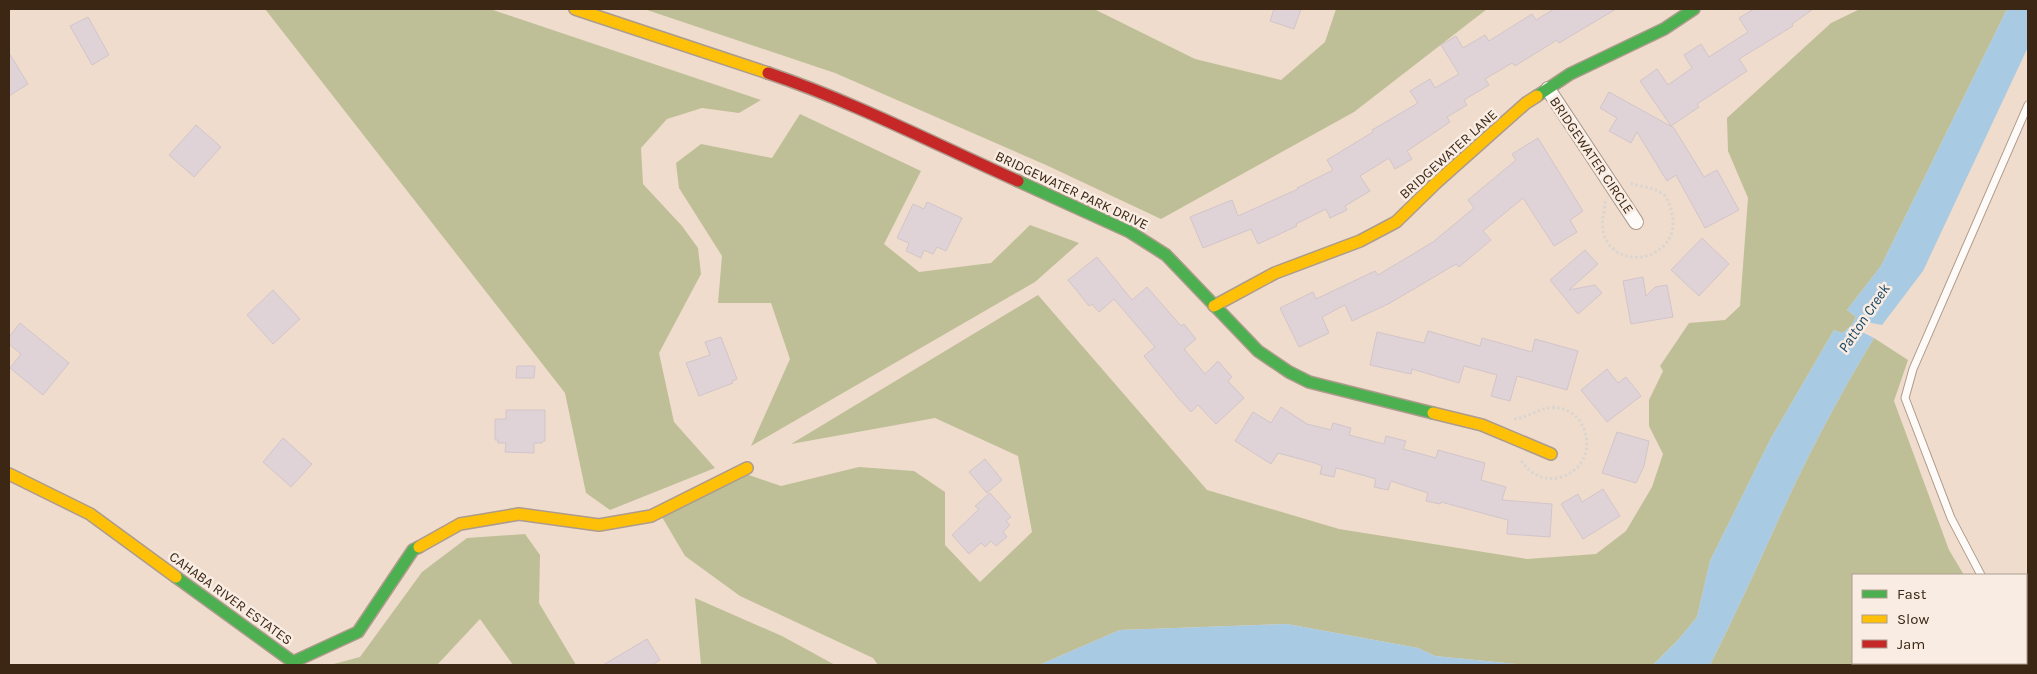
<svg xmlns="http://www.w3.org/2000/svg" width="2037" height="674" viewBox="0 0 2037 674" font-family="Karla,sans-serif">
	<rect width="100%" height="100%" fill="#efdccd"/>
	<g fill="#bfbf97">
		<path d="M265,9H490L761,100L739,113L702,108L667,119L641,148L643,184L682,226L698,248L701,274L659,353L674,422L715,468L610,510L586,493L565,393Z"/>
		<path d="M644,9H1094L1195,59L1281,80L1325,42L1336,9H1487L1354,112L1161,219L1046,165L835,73Z"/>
		<path d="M1860,9H2007L1881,266L1847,310L1856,317L1851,326L1842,333L1834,330L1770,440L1710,561L1697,617L1678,640L1653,665H1527L1435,656L1418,648L1287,624L1120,630L1039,665H878L873,658L740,596L685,556L662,517L746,474L781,486L859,467L914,471L945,492V545L980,582L1032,532L1018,456L935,418L791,444L1038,295L1207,490L1339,529L1527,559L1596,554L1626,531L1652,487L1663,454L1649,426V400L1663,371L1660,366L1689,323L1725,320L1740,306L1748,198L1728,151L1727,118L1831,23Z"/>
		<path d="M800,114L921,171L884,244L919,272L991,263L1030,225L1079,243L1035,282L751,446L790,359L771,303H718L722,256L679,188L676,163L701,144L772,158Z"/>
		<path d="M1874,338L1908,360L1894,401L1949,550L1964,575H1853V663L2026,662L2028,665H1710C1740,606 1766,546 1794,486C1818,436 1845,386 1874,338Z"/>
		<path d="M525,534L540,555L539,603L576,665H513L480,619L437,665H330L360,657L422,572L467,538Z"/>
		<path d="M695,598L782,636L835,665H701Z"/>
	</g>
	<g fill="#a8cae2">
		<path d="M2007,9H2028V47L1923,271L1882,325L1867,322L1862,332L1874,338C1845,386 1818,436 1794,486C1766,546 1740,606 1710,665H1653L1678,640L1697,617L1710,561L1770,440L1834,330L1842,333L1851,326L1856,317L1847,310L1881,266Z"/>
		<path d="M1287,624L1418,648L1435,656L1527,665H1039L1120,630Z"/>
	</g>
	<g fill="#dfd3d7" stroke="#d2c5ca">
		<path d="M1274,9H1301L1294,29L1270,21Z"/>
		<path d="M1554,9H1616L1559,43L1557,40L1515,66L1512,63L1485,79L1489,85L1464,100L1467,105L1447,117L1450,122L1407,151L1412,159L1395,169L1389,158L1360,176L1370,191L1345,206L1347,210L1330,218L1326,209L1296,224L1297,226L1258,244L1251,229L1203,248L1190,217L1232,200L1238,216L1298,189L1297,188L1333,170L1327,160L1373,132L1372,130L1418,103L1410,91L1430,79L1435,88L1459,74L1441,45L1456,36L1463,48L1485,35L1489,41L1532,14L1536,20Z"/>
		<path d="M1754,9H1813L1792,24L1793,26L1739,59L1747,71L1697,104L1699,107L1671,126L1640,81L1657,69L1668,85L1692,68L1684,55L1701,44L1709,57L1748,32L1739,18Z"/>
		<path d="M88,17L109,55L92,65L70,26Z"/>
		<path d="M9,53L28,84L9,96Z"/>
		<path d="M1609,92L1674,128L1704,177L1717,170L1739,210L1705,228L1676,175L1667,181L1637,132L1631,143L1609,131L1617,118L1600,108Z"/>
		<path d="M196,125L221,147L194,177L169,155Z"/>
		<path d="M1538,138L1583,211L1570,220L1577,232L1554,246L1523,198L1483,231L1491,240L1459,267L1456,264L1390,303L1352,321L1345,305L1322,317L1329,333L1299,347L1280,308L1313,292L1316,299L1375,271L1378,275L1433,242L1474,208L1468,200L1516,160L1512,154Z"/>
		<path d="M927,202L962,218L946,251L937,247L933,254L924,250L921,258L906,251L909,243L897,238L913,204L924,209Z"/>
		<path d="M1702,238L1729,264L1699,296L1671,270Z"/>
		<path d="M1585,250L1598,264L1569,290L1595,285L1602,293L1578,314L1550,280Z"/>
		<path d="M1097,257L1132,300L1147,287L1181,326L1184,324L1196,339L1184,349L1205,374L1218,361L1232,377L1228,381L1244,398L1216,424L1198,405L1191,412L1179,399L1144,356L1155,347L1114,299L1099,312L1092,304L1089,306L1068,280Z"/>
		<path d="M1643,277L1646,296L1655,287L1667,285L1673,317L1631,324L1623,281Z"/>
		<path d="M273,290L300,319L273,344L247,315Z"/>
		<path d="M20,323L69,363L43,395L10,368L21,354L9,344V337Z"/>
		<path d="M1428,331L1480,346L1482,338L1532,352L1535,339L1578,351L1567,390L1517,376L1510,401L1491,396L1497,375L1464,366L1459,383L1412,369L1411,374L1370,365L1377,332L1424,343Z"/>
		<path d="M721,337L737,379L732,381L733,383L699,396L686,363L710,355L705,342Z"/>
		<path d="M517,366H535L534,378H516Z"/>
		<path d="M1607,369L1618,383L1626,377L1641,396L1607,422L1581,390Z"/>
		<path d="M1281,407L1307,424L1331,430L1333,423L1351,428L1349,435L1384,444L1386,436L1406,441L1403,449L1436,458L1438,450L1485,463L1481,480L1506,487L1502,500L1552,504L1550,537L1507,534L1508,520L1441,502L1440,504L1426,501L1428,493L1391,481L1388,490L1374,487L1376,479L1341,469L1336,468L1334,477L1320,474L1322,466L1315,463L1278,453L1271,464L1235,441L1253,412L1271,423Z"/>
		<path d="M506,410H545V441H543L542,443H534V453L505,452L506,443H498V440H495V419H506Z"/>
		<path d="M1617,432L1649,441L1644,466L1636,483L1602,473Z"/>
		<path d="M283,438L312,464L291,487L263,462Z"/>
		<path d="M985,459L1002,480L987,493L969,472Z"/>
		<path d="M1603,489L1620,516L1583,539L1561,504L1578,494L1582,502Z"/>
		<path d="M990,493L1011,517L1006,521L1010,525L1003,532L1007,537L996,546L991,541L985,547L981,543L969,554L952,535L979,509L975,506Z"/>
		<path d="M647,639L660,660L652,665H603Z"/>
	</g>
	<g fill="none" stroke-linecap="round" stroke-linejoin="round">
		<defs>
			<g id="lane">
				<path d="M1981,575L1951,518L1905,398L1913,369L2028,105"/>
				<path d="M2026,641L2028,644"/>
			</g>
			<path id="street" d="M1548,89L1636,222"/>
			<g id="fast">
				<path d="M1537,96L1570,74L1664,29L1694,9"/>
				<path d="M1018,181L1130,232L1166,255L1258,351L1289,372L1309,382L1433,413"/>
				<path d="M176,577L293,662L358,632L413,550L419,547"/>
			</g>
			<g id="slow">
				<path d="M575,9L768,73"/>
				<path d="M1214,306L1275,273L1360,241L1396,222L1436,183L1526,103L1537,96"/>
				<path d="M1433,413L1482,425L1551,454"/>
				<path d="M9,474L90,514L176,577"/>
				<path d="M419,547L460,524L519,514L599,525L651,516L747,468"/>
			</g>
			<path id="jam" d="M768,73C854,102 935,144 1018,181"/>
		</defs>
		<use href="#lane" stroke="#ad9b8c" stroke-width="9"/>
		<use href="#street" stroke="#ad9b8c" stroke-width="16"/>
		<use href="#fast" stroke="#ad9b8c" stroke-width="14"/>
		<use href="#slow" stroke="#ad9b8c" stroke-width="14"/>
		<use href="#jam" stroke="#ad9b8c" stroke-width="14"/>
		<g stroke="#dbd5d0" stroke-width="3" stroke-dasharray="2.5 2.5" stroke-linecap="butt">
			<path d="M1605,201C1605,212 1600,222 1604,235C1619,275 1682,257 1672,214C1671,208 1669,201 1665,196C1656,187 1640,187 1629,183"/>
			<path d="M1514,419C1530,418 1541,405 1558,408C1568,409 1578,416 1582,425C1604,467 1546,501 1521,460"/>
		</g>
		<use href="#lane" stroke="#fdfaf8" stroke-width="7"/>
		<use href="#street" stroke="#fdfaf8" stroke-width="14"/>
		<use href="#fast" stroke="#4caf50" stroke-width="11"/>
		<use href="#slow" stroke="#ffc107" stroke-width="11"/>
		<use href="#jam" stroke="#c62828" stroke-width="11"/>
	</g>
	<g text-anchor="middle" stroke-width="5" stroke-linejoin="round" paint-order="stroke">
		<g font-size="14" fill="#3c2715" stroke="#f8ece3">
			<text transform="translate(1448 154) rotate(-42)" y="5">BRIDGEWATER LANE</text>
			<text transform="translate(1592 155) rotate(56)" y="5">BRIDGEWATER CIRCLE</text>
			<text transform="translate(1072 190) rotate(25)" y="5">BRIDGEWATER PARK DRIVE</text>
			<text transform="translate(231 598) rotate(36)" y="5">CAHABA RIVER ESTATES</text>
		</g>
		<g font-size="15" font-style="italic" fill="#1a4662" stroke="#f8ece3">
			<text transform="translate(1864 318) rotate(-56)" y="5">Patton Creek</text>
		</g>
	</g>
	<rect width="2037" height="674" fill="none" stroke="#3c2715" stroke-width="20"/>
	<rect x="1852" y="574" width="175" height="90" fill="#f8ece3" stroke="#ad9d91"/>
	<rect x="1862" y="590" width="25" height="8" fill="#4caf50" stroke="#ad9d91"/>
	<text x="1897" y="599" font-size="15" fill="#3c2715">Fast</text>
	<rect x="1862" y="615" width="25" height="8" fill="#ffc107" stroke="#ad9d91"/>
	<text x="1897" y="624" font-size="15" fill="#3c2715">Slow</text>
	<rect x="1862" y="640" width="25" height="8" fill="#c62828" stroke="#ad9d91"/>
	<text x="1897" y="649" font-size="15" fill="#3c2715">Jam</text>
</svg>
